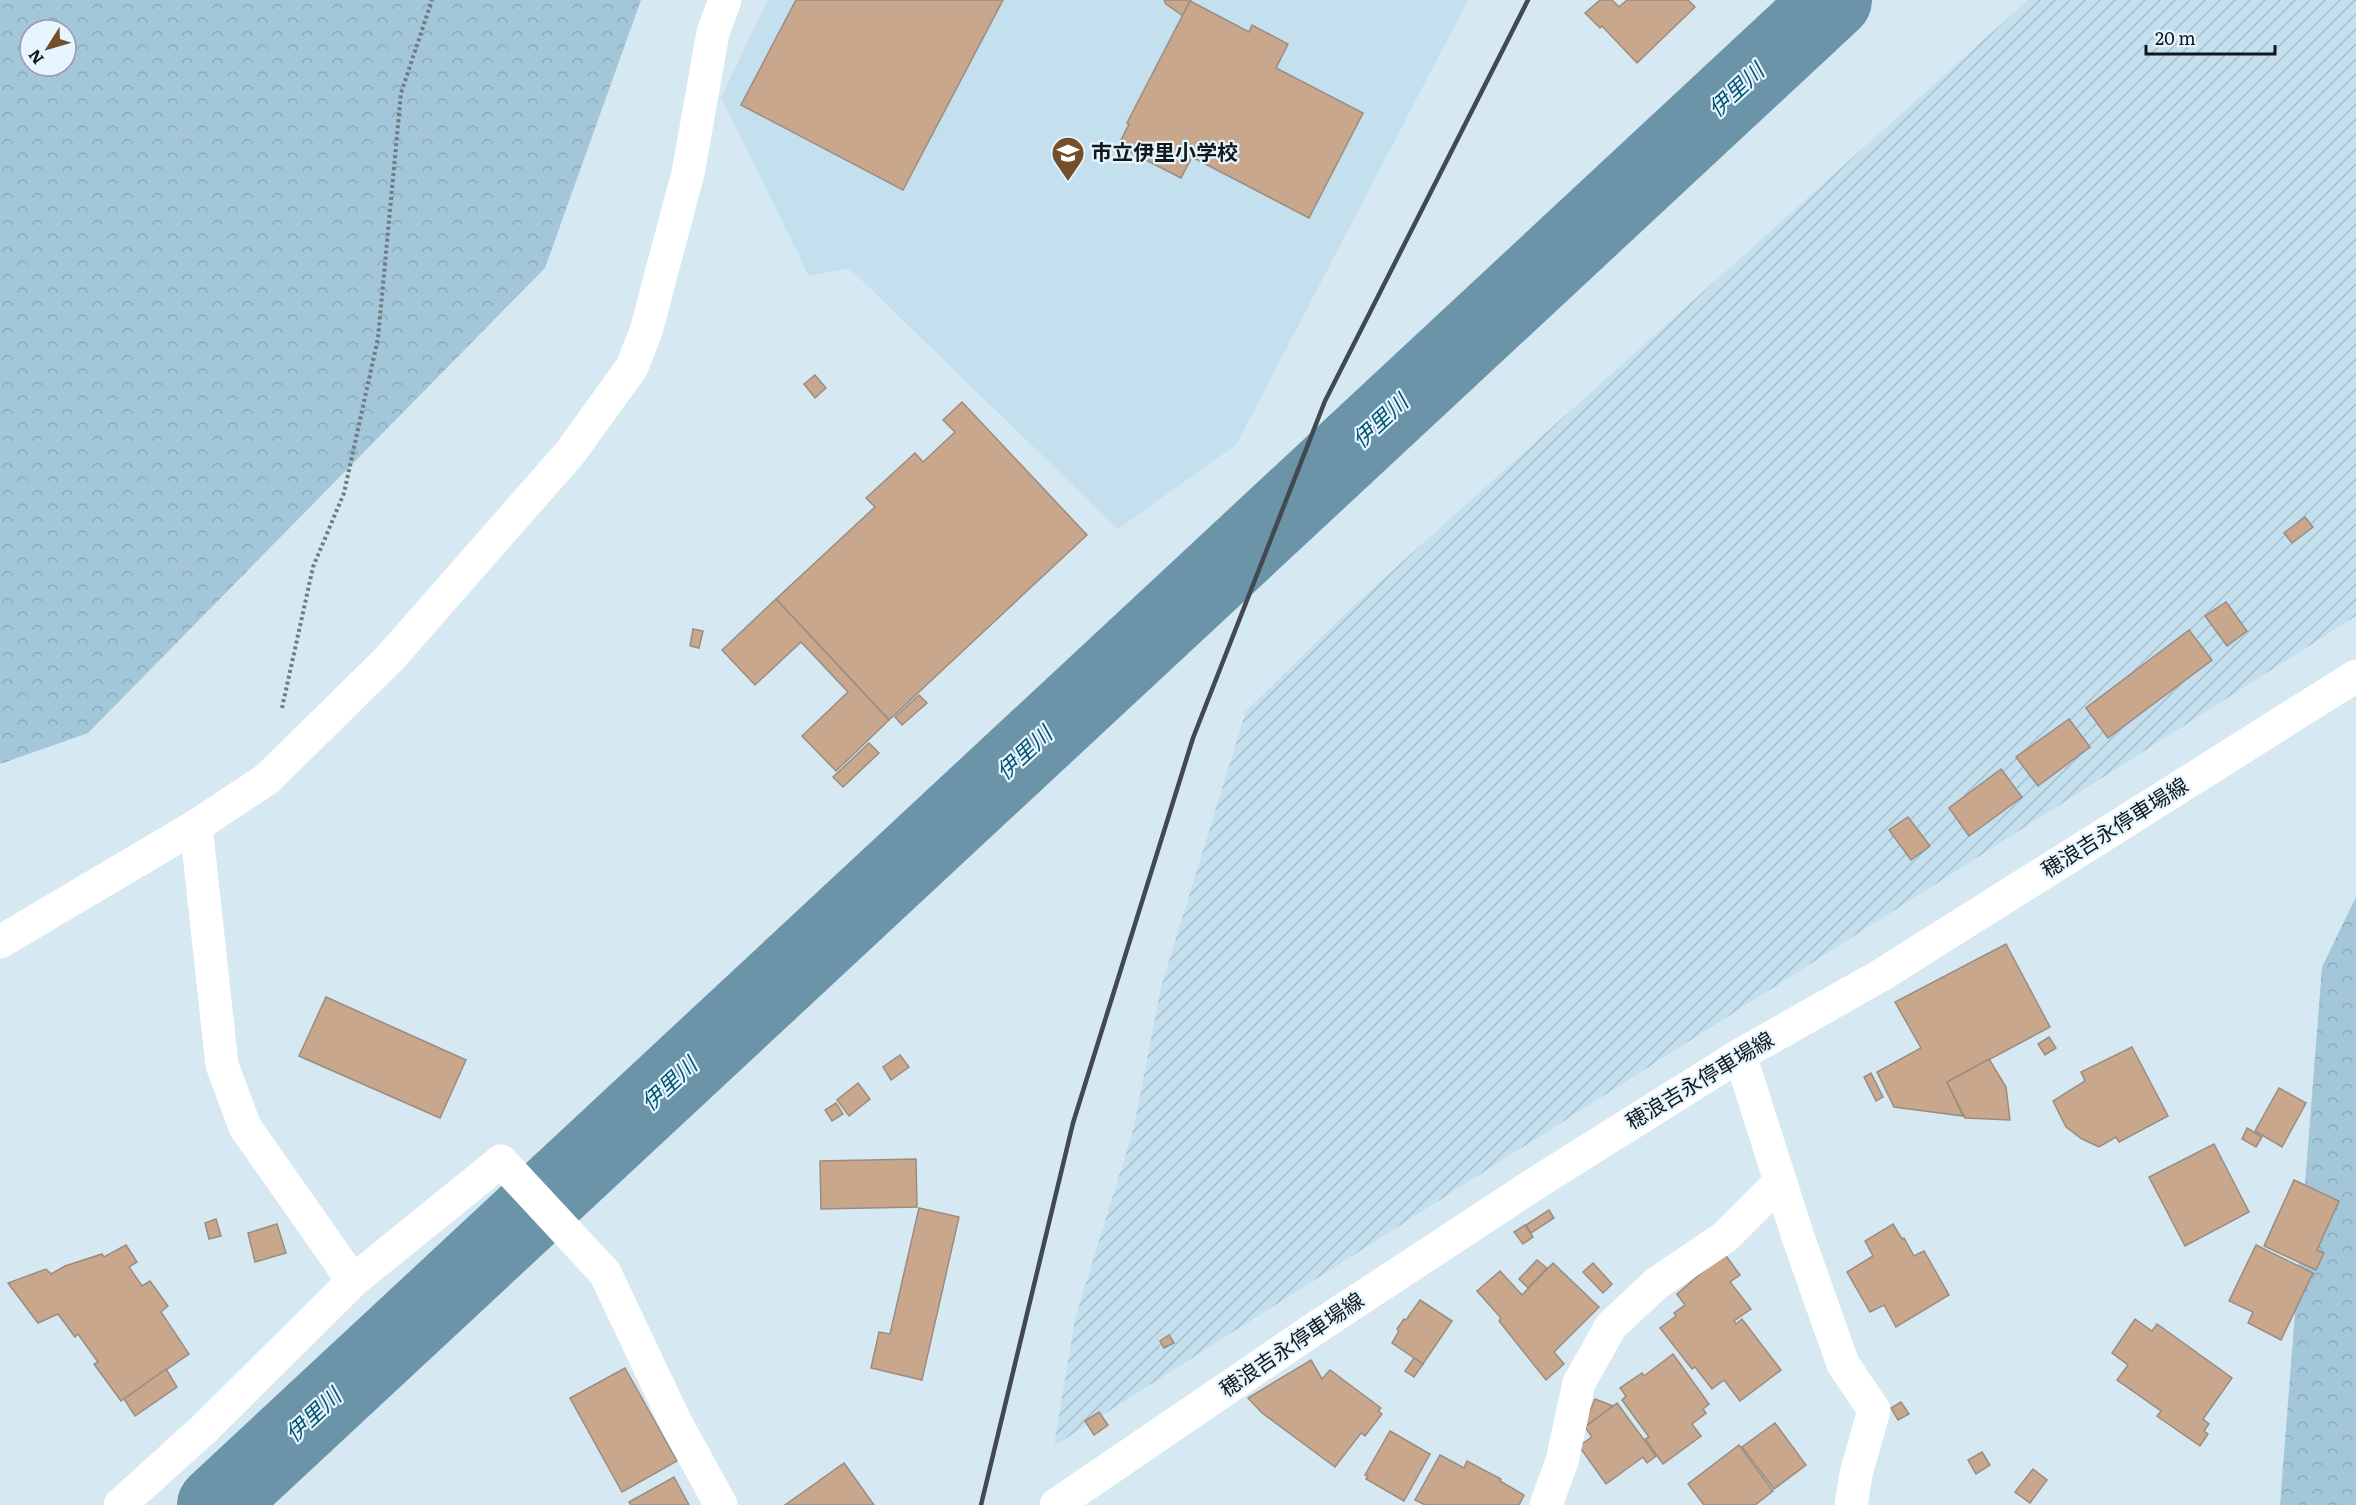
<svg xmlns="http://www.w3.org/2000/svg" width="2356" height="1505" viewBox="0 0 2356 1505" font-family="Literata,'Noto Sans JP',serif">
	<defs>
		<pattern id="industrial-furrows" width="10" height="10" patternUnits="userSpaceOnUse" patternTransform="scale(1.5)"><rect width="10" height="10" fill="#c4dfed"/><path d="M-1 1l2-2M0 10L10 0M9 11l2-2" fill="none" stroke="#a7bfcb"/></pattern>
		<pattern id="forest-crowns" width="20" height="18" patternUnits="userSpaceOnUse" patternTransform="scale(1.5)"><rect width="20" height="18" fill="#a4c6d9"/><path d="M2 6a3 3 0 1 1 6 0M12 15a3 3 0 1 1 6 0" fill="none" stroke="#8caaba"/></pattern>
	</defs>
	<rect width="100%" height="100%" fill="#d6e9f3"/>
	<path fill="#c4dfed" d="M768,0H1468L1236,445L1118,529L849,268L809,276L721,97Z"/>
	<path fill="url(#industrial-furrows)" d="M2028,0H2356V616L1054,1446L1075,1319L1134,1127L1161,987L1246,711L1363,597Z"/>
	<g fill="url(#forest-crowns)" fill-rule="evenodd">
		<path d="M0,0H641L545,268L88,733L0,764ZM30,30H66V66H30Z"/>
		<path d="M2356,897V1505H2280L2322,967Z"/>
	</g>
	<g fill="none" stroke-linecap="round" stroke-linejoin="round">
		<path stroke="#6c94a9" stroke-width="78" d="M216,1505L1833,0"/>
	</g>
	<g fill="#c8a78c" stroke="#9b8c80" stroke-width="1.5">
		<path d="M796,0H1003L903,190L741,105Z"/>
		<path d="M1164,0H1191L1183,16L1166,4Z"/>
		<path d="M1600,0H1612L1619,7L1627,0H1688L1695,7L1637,63L1602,26L1600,28L1585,13Z"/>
		<path d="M1190,1L1249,32L1252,25L1288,44L1276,68L1363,113L1309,218L1192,157L1181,178L1118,146L1129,124L1127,123Z"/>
		<path d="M815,375L826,388L815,398L804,384Z"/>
		<path d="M962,402L1087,535L889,720L776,599L875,507L866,498L915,453L923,462L955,432L943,420Z"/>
		<path d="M2305,517L2313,527L2292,543L2284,533Z"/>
		<path d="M776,599L889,720L836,771L802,736L848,692L801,642L755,685L722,650Z"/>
		<path d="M2226,602L2247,631L2227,646L2205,616Z"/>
		<path d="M693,629L703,631L699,648L690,646Z"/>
		<path d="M2189,630L2212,660L2108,738L2086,708Z"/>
		<path d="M919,695L927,703L902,725L895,717Z"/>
		<path d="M2069,719L2090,747L2038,786L2016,757Z"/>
		<path d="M869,743L879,753L843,787L833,777Z"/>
		<path d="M2001,769L2022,797L1969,836L1949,808Z"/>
		<path d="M1908,817L1930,846L1911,860L1889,830Z"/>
		<path d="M2006,944L2050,1027L1947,1082L1963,1116L1894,1107L1877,1072L1921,1048L1895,1002Z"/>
		<path d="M326,997L466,1060L440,1118L299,1056Z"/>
		<path d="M2049,1037L2056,1048L2045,1055L2038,1044Z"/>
		<path d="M2132,1047L2168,1116L2119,1142L2116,1137L2099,1147L2082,1139L2066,1127L2053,1101L2085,1081L2081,1072Z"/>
		<path d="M900,1055L909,1067L891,1080L883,1067Z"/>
		<path d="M1989,1059L2006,1087L2010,1120L1965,1118L1947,1082Z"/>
		<path d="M1871,1073L1883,1097L1876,1101L1864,1077Z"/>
		<path d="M858,1083L870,1099L849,1116L837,1100Z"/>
		<path d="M2279,1088L2306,1103L2282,1147L2255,1131Z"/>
		<path d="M836,1103L843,1114L832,1121L825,1110Z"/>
		<path d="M2247,1128L2262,1137L2256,1147L2242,1139Z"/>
		<path d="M2214,1144L2249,1212L2185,1246L2149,1177Z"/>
		<path d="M916,1159L917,1207L821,1209L820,1161Z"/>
		<path d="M2294,1180L2339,1201L2317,1250L2324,1253L2316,1270L2264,1246Z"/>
		<path d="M919,1208L959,1217L922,1380L871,1368L879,1332L890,1334Z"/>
		<path d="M1549,1210L1554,1218L1531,1233L1526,1225Z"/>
		<path d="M216,1219L221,1236L209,1239L205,1223Z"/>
		<path d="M277,1224L286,1253L255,1262L248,1233Z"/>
		<path d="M1893,1224L1902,1239L1904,1238L1914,1256L1924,1251L1949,1295L1896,1327L1884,1305L1870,1312L1847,1272L1873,1256L1865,1241Z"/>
		<path d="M1525,1225L1533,1237L1523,1244L1514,1232Z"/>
		<path d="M126,1245L137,1262L129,1267L142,1286L150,1281L168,1306L161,1312L189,1354L121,1401L94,1364L98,1362L78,1334L75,1337L58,1314L38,1323L8,1283L46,1269L51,1274L65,1266L102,1254L104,1257Z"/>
		<path d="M2256,1245L2313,1273L2281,1340L2248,1323L2253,1312L2229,1301Z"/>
		<path d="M1724,1253L1740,1275L1730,1282L1751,1309L1734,1321L1736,1324L1742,1319L1781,1370L1740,1401L1724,1380L1712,1389L1695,1367L1692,1369L1660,1328L1676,1316L1674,1313L1685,1305L1677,1294Z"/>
		<path d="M1537,1260L1547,1268L1528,1288L1519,1279Z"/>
		<path d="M1553,1263L1599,1307L1554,1352L1564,1364L1546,1380L1499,1321L1501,1318L1477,1291L1500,1271L1522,1295Z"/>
		<path d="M1593,1263L1612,1284L1603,1293L1583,1272Z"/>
		<path d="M1420,1300L1452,1321L1423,1364L1392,1343L1399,1331L1397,1329L1404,1319L1406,1320Z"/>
		<path d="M2135,1319L2152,1331L2157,1324L2232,1378L2203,1419L2209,1424L2204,1431L2208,1434L2200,1446L2157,1416L2161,1411L2117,1380L2128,1365L2112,1353Z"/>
		<path d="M1169,1335L1174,1343L1164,1348L1160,1341Z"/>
		<path d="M1673,1354L1709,1404L1703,1409L1706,1413L1692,1424L1701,1436L1663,1464L1645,1439L1649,1437L1622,1400L1626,1396L1620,1388L1642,1373L1644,1376Z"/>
		<path d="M1414,1358L1423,1364L1414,1377L1405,1371Z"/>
		<path d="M1311,1360L1322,1379L1330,1370L1381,1408L1378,1411L1382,1414L1365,1436L1361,1433L1335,1467L1262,1413L1248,1398Z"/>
		<path d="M625,1368L677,1461L622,1492L570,1398Z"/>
		<path d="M166,1369L177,1387L135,1416L124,1399Z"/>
		<path d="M1595,1399L1613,1406L1585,1427L1584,1425Z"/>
		<path d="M1901,1402L1909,1414L1898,1420L1891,1408Z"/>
		<path d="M1617,1403L1656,1456L1647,1463L1643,1457L1606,1484L1579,1446L1592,1437L1585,1427Z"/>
		<path d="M1099,1412L1108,1425L1094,1435L1085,1421Z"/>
		<path d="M1775,1423L1806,1465L1774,1489L1742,1447Z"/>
		<path d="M1390,1431L1430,1454L1404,1501L1366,1479L1368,1476L1365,1475Z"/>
		<path d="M1739,1445L1773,1491L1755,1505H1704L1688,1484Z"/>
		<path d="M1982,1452L1990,1465L1976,1474L1968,1460Z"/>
		<path d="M1440,1455L1464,1468L1467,1461L1501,1479L1500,1481L1524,1495L1519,1505H1425L1415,1500Z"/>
		<path d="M844,1463L874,1505H785Z"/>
		<path d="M2033,1469L2047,1480L2030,1503L2015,1492Z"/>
		<path d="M674,1477L689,1505H631L629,1502Z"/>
	</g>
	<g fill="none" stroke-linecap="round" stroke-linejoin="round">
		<path stroke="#6f7b82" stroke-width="4" stroke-dasharray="3 3" stroke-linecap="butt" d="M282,708L313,567L344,493L378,338L401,93L432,0"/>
		<g stroke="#fff" stroke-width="33">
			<path d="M196,826L222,1065L245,1127L353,1281"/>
			<path d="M0,942L196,826L267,779L390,658L570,453L632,367L646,331L688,173L713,33L725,0"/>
			<path d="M1740,1055L1798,1237L1843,1364L1874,1410L1856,1474L1851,1505"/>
			<path d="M120,1505L206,1427L353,1281L501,1161L605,1273L676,1423L721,1505"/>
			<path d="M1546,1505L1562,1461L1579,1383L1611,1326L1657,1283L1725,1237L1780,1182"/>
		</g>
		<path stroke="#fff" stroke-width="33" d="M1056,1505L1314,1329L1544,1178L1740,1055L1883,974L2356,676"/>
		<path stroke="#404a4f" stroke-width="4.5" d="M981,1505L1073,1123L1193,738L1325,401L1528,0"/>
	</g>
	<defs>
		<symbol id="school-pin" viewBox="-11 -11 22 30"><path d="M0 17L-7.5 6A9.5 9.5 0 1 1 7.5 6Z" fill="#754f2b" stroke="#e6f5fe"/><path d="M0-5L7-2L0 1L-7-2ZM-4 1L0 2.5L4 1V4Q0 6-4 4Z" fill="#fff"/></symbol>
	</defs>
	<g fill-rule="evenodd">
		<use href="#school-pin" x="1049" y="134" width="38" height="52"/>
	</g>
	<g text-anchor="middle" stroke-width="4.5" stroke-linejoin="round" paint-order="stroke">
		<g font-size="21" font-weight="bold" fill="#12191c" stroke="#e6f5fe" text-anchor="start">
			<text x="1091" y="160">市立伊里小学校</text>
		</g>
		<g font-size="21" fill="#12191c" stroke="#e6f5fe">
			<text transform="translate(2115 828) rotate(-32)" y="7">穂浪吉永停車場線</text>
			<text transform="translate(1700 1081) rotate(-31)" y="7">穂浪吉永停車場線</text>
			<text transform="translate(1292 1345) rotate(-34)" y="7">穂浪吉永停車場線</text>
		</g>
		<g font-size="22" font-style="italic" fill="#005371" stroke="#e6f5fe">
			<text transform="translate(1736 90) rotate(-43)" y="8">伊里川</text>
			<text transform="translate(1380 421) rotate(-43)" y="8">伊里川</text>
			<text transform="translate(1024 753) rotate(-43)" y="8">伊里川</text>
			<text transform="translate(669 1084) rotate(-43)" y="8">伊里川</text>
			<text transform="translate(313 1415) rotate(-43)" y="8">伊里川</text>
		</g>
	</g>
	<g transform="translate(48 48) rotate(233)"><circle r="28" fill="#e6f5fe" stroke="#919da4" stroke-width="1.5"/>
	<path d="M0-4.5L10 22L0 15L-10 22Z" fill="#754f2b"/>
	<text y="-9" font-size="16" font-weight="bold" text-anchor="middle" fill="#12191c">N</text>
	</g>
	<path d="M2146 45v9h129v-9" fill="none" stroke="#12191c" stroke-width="3"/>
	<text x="2155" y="45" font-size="18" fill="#12191c" stroke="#e6f5fe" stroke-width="4.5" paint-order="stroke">20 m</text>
</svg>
